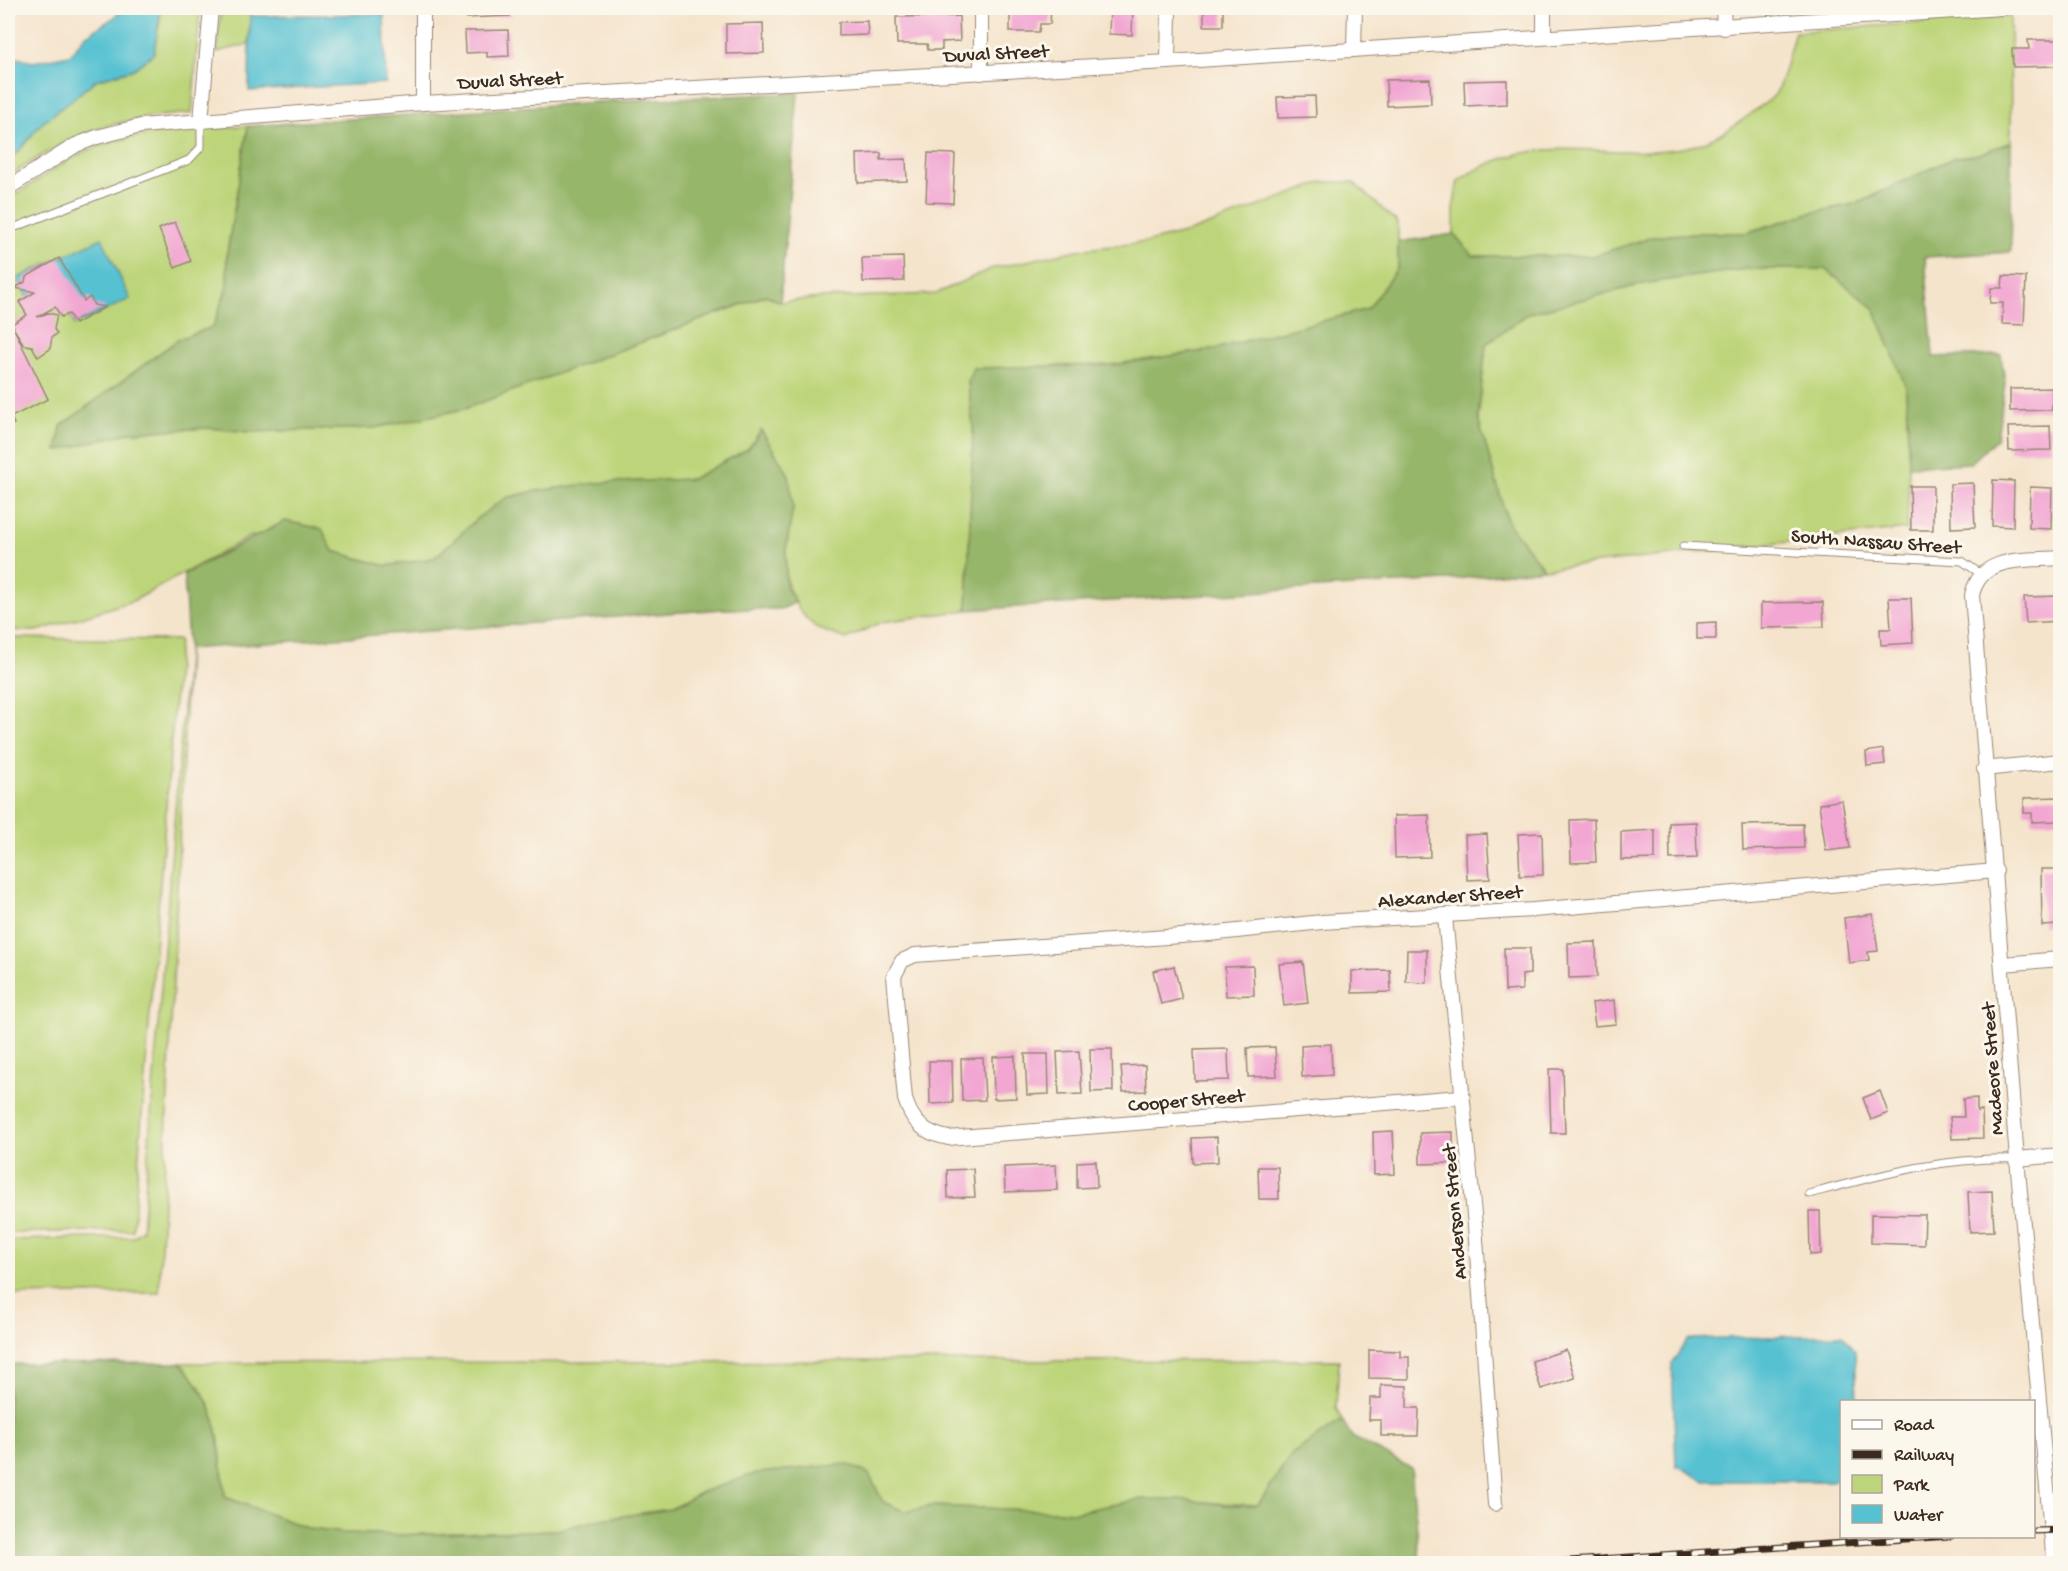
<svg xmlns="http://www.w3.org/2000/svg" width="2068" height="1571" viewBox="0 0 2068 1571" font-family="'Gochi Hand',sans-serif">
	<rect width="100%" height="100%" fill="#fbf7ec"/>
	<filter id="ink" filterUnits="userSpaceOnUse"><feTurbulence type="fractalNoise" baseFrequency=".0167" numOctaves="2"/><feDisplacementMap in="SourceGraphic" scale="12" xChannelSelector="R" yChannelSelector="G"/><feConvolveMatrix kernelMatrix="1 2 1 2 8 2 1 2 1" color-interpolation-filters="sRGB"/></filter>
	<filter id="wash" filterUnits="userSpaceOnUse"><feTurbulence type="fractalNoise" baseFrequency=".008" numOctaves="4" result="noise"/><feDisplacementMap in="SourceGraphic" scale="24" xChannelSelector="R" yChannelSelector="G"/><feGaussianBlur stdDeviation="1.35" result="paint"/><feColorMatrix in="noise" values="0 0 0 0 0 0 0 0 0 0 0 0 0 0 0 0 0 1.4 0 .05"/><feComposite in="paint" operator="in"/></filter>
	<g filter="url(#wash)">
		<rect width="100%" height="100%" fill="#f5e4cc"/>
		<g fill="#bdd57a" stroke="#7c804c" stroke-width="1.5">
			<path d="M161,8H200L192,113C109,119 76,131 8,177V159L18,152L40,125L96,80L134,69L159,27Z"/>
			<path d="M221,8H250L249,44L217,52Z"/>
			<path d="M2010,16L2011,142L1976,155L1955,157L1858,203L1806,214L1746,233H1693L1652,237L1593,256H1473L1454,234V204L1458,181C1539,126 1603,163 1688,147C1712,142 1733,127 1752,113C1759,107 1772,100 1776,93C1785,75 1789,51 1795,32Z"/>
			<path d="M248,126L227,253V287L213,327L179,339L61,426L58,450L131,432L209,428L250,432L374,428L464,409L767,295L780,302L820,298L935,294L990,269L1077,250L1148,242L1192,231L1323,182H1353L1398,223V267L1369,309L1211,350L1111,365L1040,366L968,381L973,428L967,610L882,622L846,639C836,635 819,631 811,623C775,589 785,552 793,508L748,449L692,479L595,483L453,543L434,558L386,566L333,551L251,536L135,600L37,631L8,630V198C34,186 55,165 82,153C133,129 194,130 248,126Z"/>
			<path d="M1745,269H1825L1874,307L1906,387L1909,466L1907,529L1544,569L1508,523L1478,419L1486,344L1529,313L1647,283Z"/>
			<path d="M8,638L179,640L133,1230L8,1233Z"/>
			<path d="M188,646L159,1293L8,1295V1240L133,1237L142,1230Z"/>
			<path d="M1339,1360L1336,1408L1342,1420L1292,1454L1258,1505L1142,1499L1077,1512L932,1506L906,1512L883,1502L869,1474L702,1492L671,1509L602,1519L557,1530L397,1535L343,1533L309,1529L225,1497C218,1439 222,1409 181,1363Z"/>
		</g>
		<g fill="#96b66a" stroke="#687044" stroke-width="1.5">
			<path d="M798,93L780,302L766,295L464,409L374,428L250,432L209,428L131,432L57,451L61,426L179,339L213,327L227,287V253L248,126L612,101Z"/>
			<path d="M2011,142V252L1925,257L1933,357L2001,355L2005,383L1997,438L1971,463L1909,466L1906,387L1874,308L1825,269H1745L1647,283L1529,313L1486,344L1478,419L1508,523L1544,569L1446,580L967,610L973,428L968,381L973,368L1111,365L1211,350L1368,309L1398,267V242L1454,234L1473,256H1593L1652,237L1693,233H1746L1806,214L1858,203L1955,157L1976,155Z"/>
			<path d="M761,430L789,475L793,508L786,550V587L796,602L782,609H723L188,649L184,574L285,521L322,529L333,551L386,566L434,558L479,517L505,498L535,491L595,483L692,479L748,449Z"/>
			<path d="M181,1363C223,1410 217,1438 225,1497L309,1529L343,1533L397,1535L557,1530L602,1519L671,1509L702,1492L757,1473L847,1464L869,1474L883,1502L906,1512L932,1506L1077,1512L1142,1499H1180L1226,1505H1258L1292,1454L1342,1420L1352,1437L1411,1468L1420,1561L1379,1564L8,1563V1364Z"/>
		</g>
		<g fill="#56c1d1" stroke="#487678" stroke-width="1.5">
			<path d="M124,8H161L154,53L134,69L96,80L40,125L18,152L8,159V56L33,62L70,55L85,36L115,17Z"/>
			<path d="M384,14L386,83L249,91L250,16Z"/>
			<path d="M102,238L130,299L75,325L51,277L35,314L18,278Z"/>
			<path d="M1842,1335L1855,1351L1857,1401L1842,1402L1841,1475L1835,1481H1705L1676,1465L1672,1363L1688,1339Z"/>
		</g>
		<g id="blocks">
			<g fill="#f2a6d2">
				<path d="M467,8H509L510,16L467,18Z"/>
				<path d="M1021,8H1051L1050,24H1040L1039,32H1010V12H1021Z"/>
				<path d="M1110,8H1133L1132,35L1109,34Z"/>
				<rect x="1204" y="8" width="19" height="18"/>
				<path d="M959,16L960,41L942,42V50H928L927,44H897L896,17Z"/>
				<path d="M867,21L868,35L839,36V22Z"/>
				<path d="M763,23L764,53L726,54V24Z"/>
				<path d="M508,30L509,56L487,57V52L466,53L465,31Z"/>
				<path d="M2028,40H2060V66L2013,67L2012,49H2029Z"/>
				<path d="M1430,79L1431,104L1387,106L1386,80Z"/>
				<path d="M1507,80V104L1465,106L1464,81Z"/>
				<path d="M1315,96L1316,117L1278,118L1277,97Z"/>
				<path d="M881,153V160L906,159L907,181L858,183L857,154Z"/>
				<path d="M928,153L955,154L953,203L926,202Z"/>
				<path d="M175,222L191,261L175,268L159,229Z"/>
				<path d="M903,257L904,281L863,282L862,258Z"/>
				<path d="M59,258L84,301L90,297L94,305L105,307L75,324L69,314L61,317L55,307L37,317L48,313L57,315L54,329L57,334L52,337L50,349L38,357L32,346L24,345L14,329L48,399L11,417L14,424L8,427V330L14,327L12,324L27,315L19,302L35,292L15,288L25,282L26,277Z"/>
				<path d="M2003,276L2026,277L2024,325L2002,324L2003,303H1990L1991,288H2002Z"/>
				<path d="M2052,388V410L2010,411V389Z"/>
				<path d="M2050,426L2051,450L2009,451L2008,427Z"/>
				<path d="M1993,480L2014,481L2013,527L1992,526Z"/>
				<path d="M1973,483L1975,527L1951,528L1950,484Z"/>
				<path d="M1910,486H1933V530H1911Z"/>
				<path d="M2030,487L2052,488L2051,529L2029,528Z"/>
				<path d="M2060,596V621L2026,623L2024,597Z"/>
				<path d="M1889,598H1911L1913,643L1881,645L1880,629H1891Z"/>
				<path d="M1823,602L1824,627L1761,628V603Z"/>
				<path d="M1716,622V639H1697V623Z"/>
				<path d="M1883,749L1885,764L1867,766L1866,752Z"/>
				<path d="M2060,797V821L2032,822V813H2024V798Z"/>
				<path d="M1842,800L1850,848L1826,851L1819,804Z"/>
				<path d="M1429,815L1430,857L1395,858L1394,816Z"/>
				<path d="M1594,819L1596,862L1571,863L1570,820Z"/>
				<path d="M1696,822L1697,858L1670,859L1669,823Z"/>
				<path d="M1803,824L1804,848L1743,850L1742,825Z"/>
				<path d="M1655,830V859L1621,860V832Z"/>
				<path d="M1542,833L1543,875L1520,876L1518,834Z"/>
				<path d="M1487,834L1490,879L1467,880L1465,835Z"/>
				<path d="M2041,869H2060V925L2042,926Z"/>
				<path d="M1873,914L1878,951L1868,952L1869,960L1849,963L1844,918Z"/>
				<path d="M1596,942L1597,977L1569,978L1568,943Z"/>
				<path d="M1504,948H1530V974L1522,975V990L1505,991Z"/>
				<path d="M1407,950H1427V983L1406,982Z"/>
				<path d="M1303,962L1308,1003L1284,1006L1279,964Z"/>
				<path d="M1174,966L1182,999L1161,1004L1153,971Z"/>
				<path d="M1253,966L1254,995L1226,996L1225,967Z"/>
				<path d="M1390,970L1391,992L1352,993V971Z"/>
				<path d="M1614,1000L1616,1024L1595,1026L1592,1003Z"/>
				<path d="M1331,1044L1332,1075L1302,1077L1301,1046Z"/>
				<path d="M1275,1047L1277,1076L1248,1077L1247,1048Z"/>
				<path d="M1090,1049H1112L1113,1091L1091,1092Z"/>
				<path d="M1228,1049L1229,1080L1195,1081L1194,1050Z"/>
				<path d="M1079,1051L1082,1094L1059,1095L1057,1052Z"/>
				<path d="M1025,1054H1048L1049,1094L1027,1095Z"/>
				<path d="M1015,1056L1016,1098L994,1099L993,1057Z"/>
				<path d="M983,1058L985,1100L962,1101L961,1059Z"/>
				<path d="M929,1061H952L953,1103L930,1104Z"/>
				<path d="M1145,1065L1146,1091L1123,1092L1121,1066Z"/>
				<path d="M1549,1069H1563L1565,1133H1551Z"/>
				<path d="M1880,1091L1888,1113L1871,1120L1863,1098Z"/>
				<path d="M1977,1098V1111L1982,1110L1983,1138L1952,1139L1950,1117H1964L1963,1099Z"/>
				<path d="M1393,1131L1395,1174L1374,1175L1373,1132Z"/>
				<path d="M1453,1132V1163L1420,1164V1133Z"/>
				<path d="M1217,1137L1218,1162L1193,1163L1192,1138Z"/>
				<path d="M1096,1161L1097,1187L1077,1188V1162Z"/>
				<path d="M1056,1165L1057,1190L1005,1192L1004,1167Z"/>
				<path d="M1258,1167H1278L1279,1199H1259Z"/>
				<path d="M973,1169L975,1197L948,1198L947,1170Z"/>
				<path d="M1992,1191L1994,1231L1970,1232L1968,1192Z"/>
				<path d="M1809,1211H1820L1821,1254L1810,1255Z"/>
				<path d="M1871,1214L1925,1215L1924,1245L1871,1243Z"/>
				<path d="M1369,1350L1400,1351V1357H1409V1379L1369,1378Z"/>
				<path d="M1566,1350L1575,1378L1541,1389L1532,1361Z"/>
				<path d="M1381,1385L1407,1386V1408H1419L1418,1436H1381V1420H1369L1370,1398H1381Z"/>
			</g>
		</g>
	</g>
	<g filter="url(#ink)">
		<use href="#blocks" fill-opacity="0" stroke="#988775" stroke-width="1.5"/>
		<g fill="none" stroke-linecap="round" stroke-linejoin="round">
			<defs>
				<g id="service">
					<path d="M8,230L189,160L201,147V121"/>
					<path d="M1683,546L1962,561L1981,574"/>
					<path d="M1809,1194C1880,1175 1942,1157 2017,1159"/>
				</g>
				<g id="minor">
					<path d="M423,8V103"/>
					<path d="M1723,8L1724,28"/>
					<path d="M1544,37V8"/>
					<path d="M1354,50L1355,8"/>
					<path d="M1168,62L1169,8"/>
					<path d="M981,73V8"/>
					<path d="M201,121L211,8"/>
					<path d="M8,188L76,145L97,137L141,126L423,103L1168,62L2001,8"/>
					<path d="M1984,769L2060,761"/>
					<path d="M1445,917L1475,1225L1495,1504"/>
					<path d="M2003,964L2060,959"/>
					<path d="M1461,1097L948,1138C924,1133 912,1122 905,1099L894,976L902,961L915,955L1209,934L1322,922L1533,910L1996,871"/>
					<path d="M2017,1159L2060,1155"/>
					<path d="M2054,1564L2017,1159L1972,595C1981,554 2027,561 2060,558"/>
				</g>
			</defs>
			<use href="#service" stroke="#988775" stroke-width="9"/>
			<use href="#minor" stroke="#988775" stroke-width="16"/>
			<use href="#service" stroke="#fff" stroke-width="7"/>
			<use href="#minor" stroke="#fff" stroke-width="14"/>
			<defs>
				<g id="rail">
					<path d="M2034,1531L2060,1530"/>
					<path d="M1523,1564L1951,1536"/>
				</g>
			</defs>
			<use href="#rail" stroke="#3b2a1e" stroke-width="7"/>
			<use href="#rail" stroke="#fbf7ec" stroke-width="4.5" stroke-dasharray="14" stroke-linecap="butt"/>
		</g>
	</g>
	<g text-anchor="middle" stroke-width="6" stroke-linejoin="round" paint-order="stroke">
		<g font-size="20" fill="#3b2a1e" stroke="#fbf7ec">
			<text transform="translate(996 52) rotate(-3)" y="7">Duval Street</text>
			<text transform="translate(510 79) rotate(-3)" y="7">Duval Street</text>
			<text transform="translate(1876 540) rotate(4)" y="7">South Nassau Street</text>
			<text transform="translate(1450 895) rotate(-4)" y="7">Alexander Street</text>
			<text transform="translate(1991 1069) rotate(-94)" y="7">Madeore Street</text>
			<text transform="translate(1186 1099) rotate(-5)" y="7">Cooper Street</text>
			<text transform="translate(1453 1212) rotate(-95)" y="7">Anderson Street</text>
		</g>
	</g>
	<rect width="2068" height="1571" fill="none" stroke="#fbf7ec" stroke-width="30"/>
	<rect x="1840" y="1400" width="195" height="138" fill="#fbf7ec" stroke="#aea59a" stroke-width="1.5"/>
	<rect x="1852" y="1420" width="30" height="9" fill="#ffffff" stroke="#aea59a" stroke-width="1.5"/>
	<text x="1894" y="1430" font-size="18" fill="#3b2a1e">Road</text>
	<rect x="1852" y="1450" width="30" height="9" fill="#3b2a1e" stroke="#aea59a" stroke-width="1.5"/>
	<text x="1894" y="1460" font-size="18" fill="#3b2a1e">Railway</text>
	<rect x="1852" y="1475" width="30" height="18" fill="#bdd57a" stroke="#aea59a" stroke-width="1.5"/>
	<text x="1894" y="1490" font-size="18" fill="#3b2a1e">Park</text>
	<rect x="1852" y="1505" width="30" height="18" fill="#56c1d1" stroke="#aea59a" stroke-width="1.5"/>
	<text x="1894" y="1520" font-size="18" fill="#3b2a1e">Water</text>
</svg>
